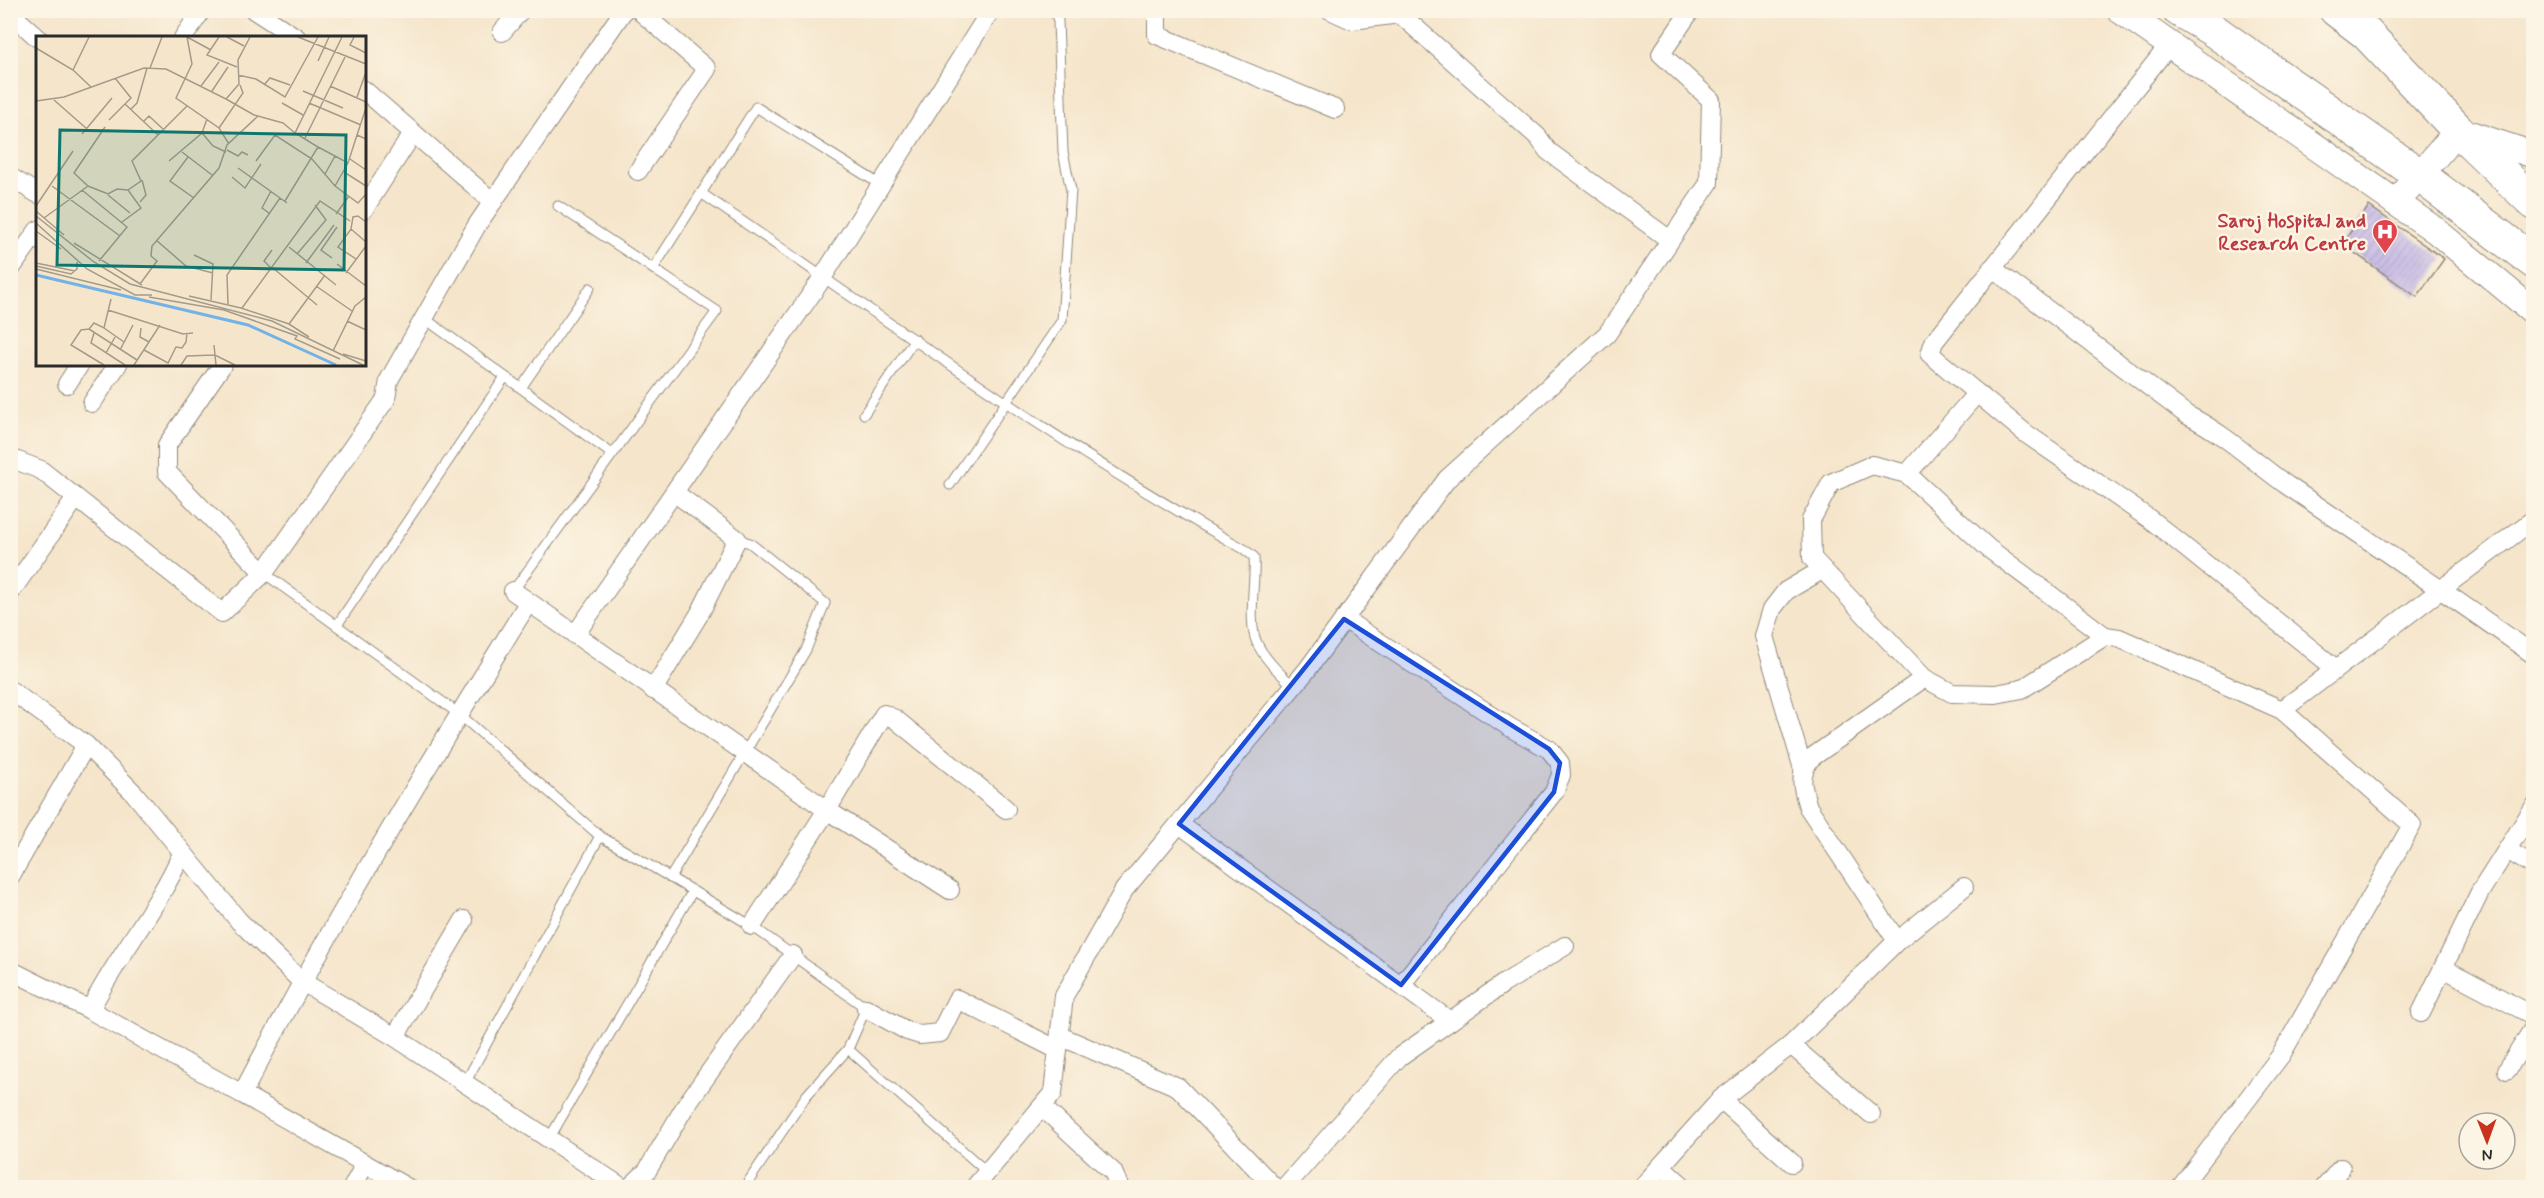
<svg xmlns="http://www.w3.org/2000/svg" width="2544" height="1198" viewBox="0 0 2544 1198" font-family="Mynerve,sans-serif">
	<defs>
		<pattern id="building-hatch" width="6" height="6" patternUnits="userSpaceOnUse" patternTransform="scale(1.5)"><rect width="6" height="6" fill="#c2b5e8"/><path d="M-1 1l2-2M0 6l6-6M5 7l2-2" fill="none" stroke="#9e93bc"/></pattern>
	</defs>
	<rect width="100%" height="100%" fill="#fcf5e5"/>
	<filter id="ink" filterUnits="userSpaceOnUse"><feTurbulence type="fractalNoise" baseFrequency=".0167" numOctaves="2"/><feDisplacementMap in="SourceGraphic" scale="12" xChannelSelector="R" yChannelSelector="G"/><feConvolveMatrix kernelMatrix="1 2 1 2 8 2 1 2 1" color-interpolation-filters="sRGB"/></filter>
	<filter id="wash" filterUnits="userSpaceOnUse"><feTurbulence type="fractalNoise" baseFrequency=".008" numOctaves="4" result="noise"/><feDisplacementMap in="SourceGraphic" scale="24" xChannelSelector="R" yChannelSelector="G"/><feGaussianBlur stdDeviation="1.35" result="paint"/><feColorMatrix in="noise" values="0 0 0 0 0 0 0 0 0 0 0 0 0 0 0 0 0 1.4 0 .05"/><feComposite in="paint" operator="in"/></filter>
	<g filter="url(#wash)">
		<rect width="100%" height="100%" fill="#f5e5cb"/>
		<g id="blocks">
			<path fill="url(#building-hatch)" d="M2369,206L2444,259L2417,297L2342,244Z"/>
		</g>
	</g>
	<g filter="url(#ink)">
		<use href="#blocks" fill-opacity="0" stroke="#90887b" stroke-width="1.5"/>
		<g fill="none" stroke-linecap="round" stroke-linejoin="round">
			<defs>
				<g id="lane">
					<path d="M701,193C880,315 1055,444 1244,549L1254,557C1256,581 1247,622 1257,643C1265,660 1280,673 1293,686"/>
					<path d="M653,269L756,107L881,185"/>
					<path d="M424,318L612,454"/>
					<path d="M521,388L590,288"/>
					<path d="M864,414L915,339"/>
					<path d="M950,485L1062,320L1071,190L1063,152L1058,21L1055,10"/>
					<path d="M264,573L459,714L600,836L752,926L866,1008L848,1049L806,1096L744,1188"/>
					<path d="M513,591L717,311L558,206"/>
					<path d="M337,625L505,377"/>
					<path d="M670,878L806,650L825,603L750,543L737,539"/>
					<path d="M848,1049L987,1172"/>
					<path d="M465,1083L600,836"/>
					<path d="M549,1139L692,892"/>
				</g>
				<g id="street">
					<path d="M254,10L297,38"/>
					<path d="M1157,10V35L1335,109"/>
					<path d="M1330,10L1352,20L1400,14L1538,137L1548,151L1670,240"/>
					<path d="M10,13L38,38"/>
					<path d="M502,32L521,10"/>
					<path d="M183,38L202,10"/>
					<path d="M2170,44L1934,342L1930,354L2025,433L2151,520L2336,669"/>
					<path d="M364,90L493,202"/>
					<path d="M638,171L707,69L642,13"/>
					<path d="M10,177L38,194"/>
					<path d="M364,209L413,133"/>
					<path d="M1992,268L2187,415C2224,433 2254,462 2288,486C2371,542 2453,597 2534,655"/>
					<path d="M10,270L38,230"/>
					<path d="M223,364L167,445V472L264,573"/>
					<path d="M67,384L80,364"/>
					<path d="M92,403L118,364"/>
					<path d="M10,458L41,470L222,613L264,573L386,399L389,380L477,225L624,10"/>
					<path d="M1907,474L1977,393"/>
					<path d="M513,591L827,810L950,890"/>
					<path d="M10,593L76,498"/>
					<path d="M1344,619L1511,728L1549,749L1560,763L1561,775L1554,792L1401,985"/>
					<path d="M575,635L819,283L991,10"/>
					<path d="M1924,678L1812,558L1811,520L1831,483L1872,465L1907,474L1988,548L2105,636"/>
					<path d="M10,690L86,745L134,793L239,921L301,981L395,1037L623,1188"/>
					<path d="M653,690L700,613L737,539L675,493"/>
					<path d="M2282,710L2534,519"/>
					<path d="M1803,769L1764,636L1772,609L1786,591L1822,570"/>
					<path d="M1179,824L1450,1021"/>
					<path d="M2507,850L2534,866"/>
					<path d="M10,877L86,745"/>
					<path d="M752,926L827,810L884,714L895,719L1006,809"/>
					<path d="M1897,941L1964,887"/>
					<path d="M2443,968L2534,1016"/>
					<path d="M10,970L90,1010L242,1094"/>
					<path d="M866,1008L907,1031L920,1035L940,1033L957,999L1058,1050"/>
					<path d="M90,1010C117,956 158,908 182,853"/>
					<path d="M2421,1013L2480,892L2534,807"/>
					<path d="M1060,1036L1178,1087L1275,1188"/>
					<path d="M395,1037L464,920"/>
					<path d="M1791,1045L1871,1114"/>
					<path d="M2507,1070L2534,1027"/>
					<path d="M1721,1099L1792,1163"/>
					<path d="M1042,1107L1113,1172L1120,1188"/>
					<path d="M1665,1170L1685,1188"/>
					<path d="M352,1188L365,1164"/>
					<path d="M408,1188L242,1094C330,926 428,764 528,603"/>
					<path d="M629,1188L647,1171L686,1105L793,955"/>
					<path d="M974,1188L1053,1093L1064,996L1124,890L1307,670L1447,479L1607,334L1709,183L1711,100L1661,54L1691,10"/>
					<path d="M1284,1188L1399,1057L1503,984L1565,946"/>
					<path d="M1641,1188L1721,1099L1791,1045L1897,941L1808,807C1802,787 1798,775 1811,758L1924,678L1952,693L1996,694L2022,689L2105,636L2119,638L2282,710L2412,825L2281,1055L2180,1188"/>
					<path d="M2324,1188L2341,1168"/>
				</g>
				<g id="secondary">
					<path d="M2120,10L2435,230L2534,312"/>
					<path d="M2396,203L2458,130L2534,155"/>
				</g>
				<g id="highway">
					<path d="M2179,10L2213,30L2418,174L2534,262"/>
					<path d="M2336,10L2366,33L2458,130L2534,203"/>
				</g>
			</defs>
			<use href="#lane" stroke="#90887b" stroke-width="11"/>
			<use href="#street" stroke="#90887b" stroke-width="20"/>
			<use href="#secondary" stroke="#90887b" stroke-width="28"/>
			<use href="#highway" stroke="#90887b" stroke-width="35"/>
			<use href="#lane" stroke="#fff" stroke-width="9"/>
			<use href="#street" stroke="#fff" stroke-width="18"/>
			<use href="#secondary" stroke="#fff" stroke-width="26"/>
			<use href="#highway" stroke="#fff" stroke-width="33"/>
		</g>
	</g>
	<path fill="#1d4ed8" fill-opacity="0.2" stroke="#1d4ed8" stroke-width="4.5" stroke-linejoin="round" d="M1344,619L1549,749L1560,763L1554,792L1401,985L1179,824Z"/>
	<defs>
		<symbol id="hospital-pin" viewBox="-11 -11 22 30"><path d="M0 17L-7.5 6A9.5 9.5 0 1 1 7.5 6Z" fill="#e0444e" stroke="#fcf5e5"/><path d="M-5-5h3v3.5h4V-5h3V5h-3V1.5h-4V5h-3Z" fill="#fff"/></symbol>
	</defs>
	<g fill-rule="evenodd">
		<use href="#hospital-pin" x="2370" y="217" width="30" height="40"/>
	</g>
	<g text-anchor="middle" stroke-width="5" stroke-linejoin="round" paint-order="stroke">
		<g font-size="20" font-weight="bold" fill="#be3a42" stroke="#fcf5e5" text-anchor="end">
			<text x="2366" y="227">Saroj Hospital and<tspan x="2366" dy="23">Research Centre</tspan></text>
		</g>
	</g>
	<g transform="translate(36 36)">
		<rect width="330" height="330" fill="#f5e5cb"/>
		<path fill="none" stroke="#73b2e6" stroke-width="3" d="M0,239L212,289L300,329"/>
		<path fill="none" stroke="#a49b8b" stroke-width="1.5" d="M151,1L156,28L140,62L183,92L193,108M151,1L175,14M183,1L171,19L201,31M191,1L208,10M262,1L330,28M318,1L314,9L330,17M0,12L37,34L55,51M282,25L293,1M114,32L126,1M37,34L53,1M202,39L220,43L249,61L282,1M228,49L234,42L254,49M165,50L183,26M294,50L330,66M176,55L192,31M267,55L307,72M321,61L330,36M190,63L218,79L247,87L259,97M18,64L51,93M0,65L28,61L108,32L130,33L190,63L203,48L202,24L214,1M246,67L267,79M273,67L325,89M89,68L122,99M330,72L321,99L330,103M95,73L101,67L111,32M73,84L95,62L79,42M108,85L113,80L128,94M69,91L38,137L52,150L72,158L81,153L92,154L105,145L96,125L151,70M183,92L207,57L204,49M166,97L177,110L190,116M46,98L76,62M269,102L310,19M282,111L312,127L321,99M191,114L202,120L206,116L212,119M146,116L176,139M152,121L134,145L158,162M314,123L330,134M133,125L166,97L171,83M220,125L239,99L276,123L299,150L322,167L330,158M202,132L251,167M308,136L330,150M289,138L299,120M196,141L209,152L225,128M16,150L84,200M299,150L312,127M46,154L91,191L63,225M72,159L94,177M249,165L282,111L259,97L306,1M104,166L110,159L106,144M0,170L37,115M0,175L28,199M233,177L226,172L235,155M300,178L313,160M0,180L58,226L94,248L236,285L327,329M8,182L52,150M86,186L105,172L92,154M0,187L51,233L99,259H116M315,193L317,181L322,180L330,186M0,195L25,213M120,204L150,230L177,237M38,207L106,249M253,211L300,249M261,218L290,184L279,169M158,219L177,228L175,264M296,222L285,214L301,191M320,223L302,211L315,193L330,206M0,227L39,235M270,227L298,189M301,228L330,250M0,230L35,238L41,233V226M235,232L228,225L236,214M237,232L281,269M0,233L85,254M310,237L330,210M104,248L121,225L115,220L116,210L183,132L191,109L222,80M280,250L316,275M153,260L205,272L253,288L273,301M113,261L188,274L261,300L259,303L304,323M192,268L191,239L244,162M206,272L284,165L314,185M72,274L147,298L157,297M311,285L330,294M253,288L289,239M68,292L88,306M105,292L104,301L113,306M53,293L101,324M58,297L55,307L89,329M178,309L180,329M84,314L97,289M108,314L132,327L140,311L146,312L150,306L151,297M297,315L319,270L330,261M70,317L79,301M307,318L330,325M68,329L35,309L45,294L53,293L58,287L68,292L75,263M98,329L124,289M145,329L151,320L179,319L199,329"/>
		<path fill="#0f766e" fill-opacity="0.15" stroke="#0f766e" stroke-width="3" d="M24,94L310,99L308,234L21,229Z"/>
		<rect width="330" height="330" fill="none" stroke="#2b2b2b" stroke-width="3"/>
	</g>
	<rect width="2544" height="1198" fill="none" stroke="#fcf5e5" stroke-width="36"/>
	<g transform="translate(2487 1141) rotate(179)"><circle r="28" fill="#fcf5e5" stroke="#a8a49b" stroke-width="1.5"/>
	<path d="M0-4.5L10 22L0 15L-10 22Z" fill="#c8321e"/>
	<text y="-9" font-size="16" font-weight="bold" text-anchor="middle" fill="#2b2b2b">N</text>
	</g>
</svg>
